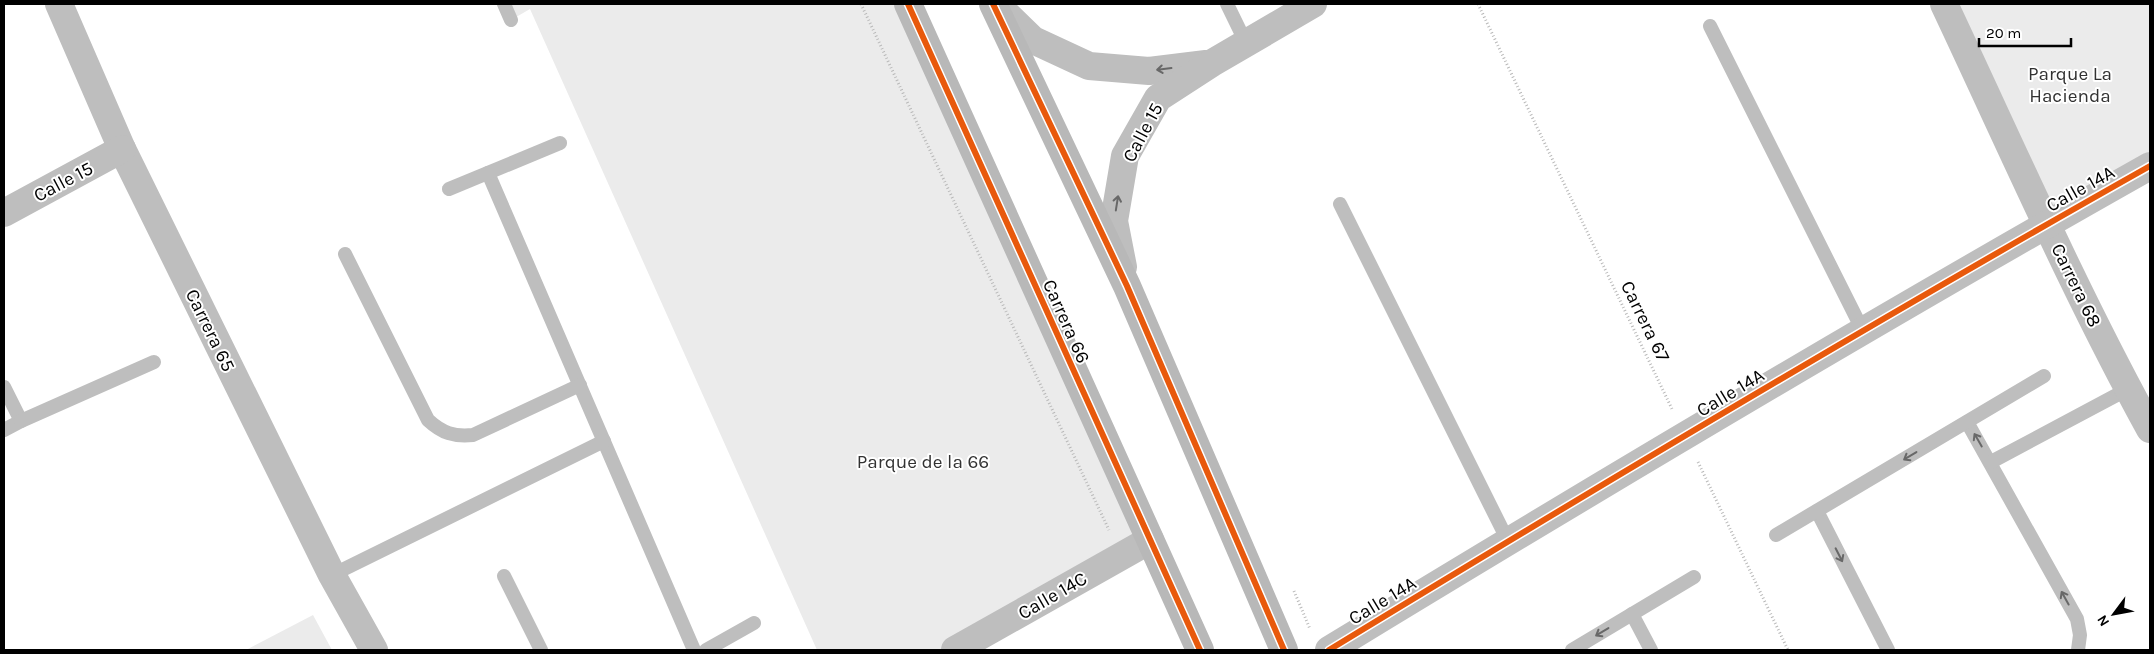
<svg xmlns="http://www.w3.org/2000/svg" width="2154" height="654" viewBox="0 0 2154 654" font-family="Karla,sans-serif">
	<rect width="100%" height="100%" fill="#fff"/>
	<g fill="#ebebeb">
		<path d="M504,4H908L1150,540L955,650H817L530,9L511,20Z"/>
		<path d="M1944,4H2150V166L2047,224Z"/>
		<path d="M313,615L332,650H246Z"/>
	</g>
	<g fill="none" stroke-linecap="round" stroke-linejoin="round">
		<g stroke="#b9b9b9" stroke-width="3" stroke-dasharray="1 2.5" stroke-linecap="butt">
			<path d="M861,4L1109,530"/>
			<path d="M1478,4L1672,409"/>
			<path d="M1698,462L1788,650"/>
			<path d="M1294,591L1310,629"/>
		</g>
		<g stroke="#bebebe" stroke-width="14">
			<path d="M504,4L511,20"/>
			<path d="M1227,4L1246,43"/>
			<path d="M1710,26L1863,331"/>
			<path d="M488,173L694,650"/>
			<path d="M449,189L560,143"/>
			<path d="M1340,204L1508,541"/>
			<path d="M345,254L428,420C442,433 454,437 473,435L580,385"/>
			<path d="M4,387L21,421L4,430"/>
			<path d="M21,421L154,362"/>
			<path d="M1967,422L2077,619L2080,635L2078,650"/>
			<path d="M1991,462L2128,389"/>
			<path d="M1817,511L1888,650"/>
			<path d="M1776,535L2044,376"/>
			<path d="M332,575L604,441"/>
			<path d="M504,576L541,650"/>
			<path d="M1632,614L1651,650"/>
			<path d="M706,650L754,623"/>
			<path d="M1572,650L1694,577"/>
		</g>
		<g stroke="#bebebe" stroke-width="28">
			<path d="M59,4L122,149L332,575L374,650"/>
			<path d="M996,4L1033,40L1089,66L1149,71L1206,64"/>
			<path d="M1944,4C2011,146 2074,291 2150,429"/>
			<path d="M4,213L122,149"/>
			<path d="M1123,267L1114,221L1125,156L1158,98L1212,63L1313,4"/>
			<path d="M955,650L1150,540"/>
			<path d="M1329,650C1600,485 1873,322 2150,166"/>
		</g>
		<g stroke="#b8b8b8" stroke-width="28">
			<path d="M908,4L1200,650"/>
			<path d="M993,4L1127,286L1284,650"/>
		</g>
		<defs>
			<g id="cycleway">
				<path d="M908,4L1200,650"/>
				<path d="M993,4L1127,286L1284,650"/>
				<path d="M1329,650C1600,485 1873,322 2150,166"/>
			</g>
		</defs>
		<use href="#cycleway" stroke="#fff" stroke-width="9"/>
		<use href="#cycleway" stroke="#e8590c" stroke-width="6"/>
	</g>
	<defs><path id="oneway-shaft" d="M-6 0H5M1.5-3L5.5 0L1.5 3" fill="none" stroke-width="1.6" stroke-linecap="round" stroke-linejoin="round" transform="scale(1.25)"/></defs>
	<g stroke="#686868">
		<use href="#oneway-shaft" transform="translate(1164 69) rotate(173)"/>
		<use href="#oneway-shaft" transform="translate(1117 203) rotate(-81)"/>
		<use href="#oneway-shaft" transform="translate(1978 440) rotate(-120)"/>
		<use href="#oneway-shaft" transform="translate(1910 456) rotate(149)"/>
		<use href="#oneway-shaft" transform="translate(1839 555) rotate(63)"/>
		<use href="#oneway-shaft" transform="translate(2065 598) rotate(-119)"/>
		<use href="#oneway-shaft" transform="translate(1602 632) rotate(149)"/>
	</g>
	<g text-anchor="middle" stroke-width="4" stroke-linejoin="round" paint-order="stroke">
		<g font-size="19" fill="#323232" stroke="#fff">
			<text x="2070" y="80">Parque La<tspan x="2070" dy="22">Hacienda</tspan></text>
			<text x="923" y="468">Parque de la 66</text>
		</g>
		<g font-size="19" fill="#000" stroke="#fff">
			<text transform="translate(1142 132) rotate(-62)" y="7">Calle 15</text>
			<text transform="translate(63 181) rotate(-28)" y="7">Calle 15</text>
			<text transform="translate(2080 188) rotate(-29)" y="7">Calle 14A</text>
			<text transform="translate(2077 285) rotate(64)" y="7">Carrera 68</text>
			<text transform="translate(1067 321) rotate(66)" y="7">Carrera 66</text>
			<text transform="translate(1646 321) rotate(64)" y="7">Carrera 67</text>
			<text transform="translate(211 330) rotate(64)" y="7">Carrera 65</text>
			<text transform="translate(1730 392) rotate(-31)" y="7">Calle 14A</text>
			<text transform="translate(1052 595) rotate(-30)" y="7">Calle 14C</text>
			<text transform="translate(1382 600) rotate(-31)" y="7">Calle 14A</text>
		</g>
	</g>
	<rect width="2154" height="654" fill="none" stroke="#000000" stroke-width="10"/>
	<g transform="translate(2114 614) rotate(238)" stroke="#ffffff" stroke-width="4" paint-order="stroke">
	<path d="M0-4L9 19L0 12L-9 19Z" fill="#000000"/>
	<text y="-8" font-size="14" font-weight="bold" text-anchor="middle" fill="#000000">N</text>
	</g>
	<path d="M1979 38v8h92v-8" fill="none" stroke="#000000" stroke-width="2.5"/>
	<text x="1986" y="38" font-size="15" fill="#000000" stroke="#ffffff" stroke-width="4" paint-order="stroke">20 m</text>
</svg>
